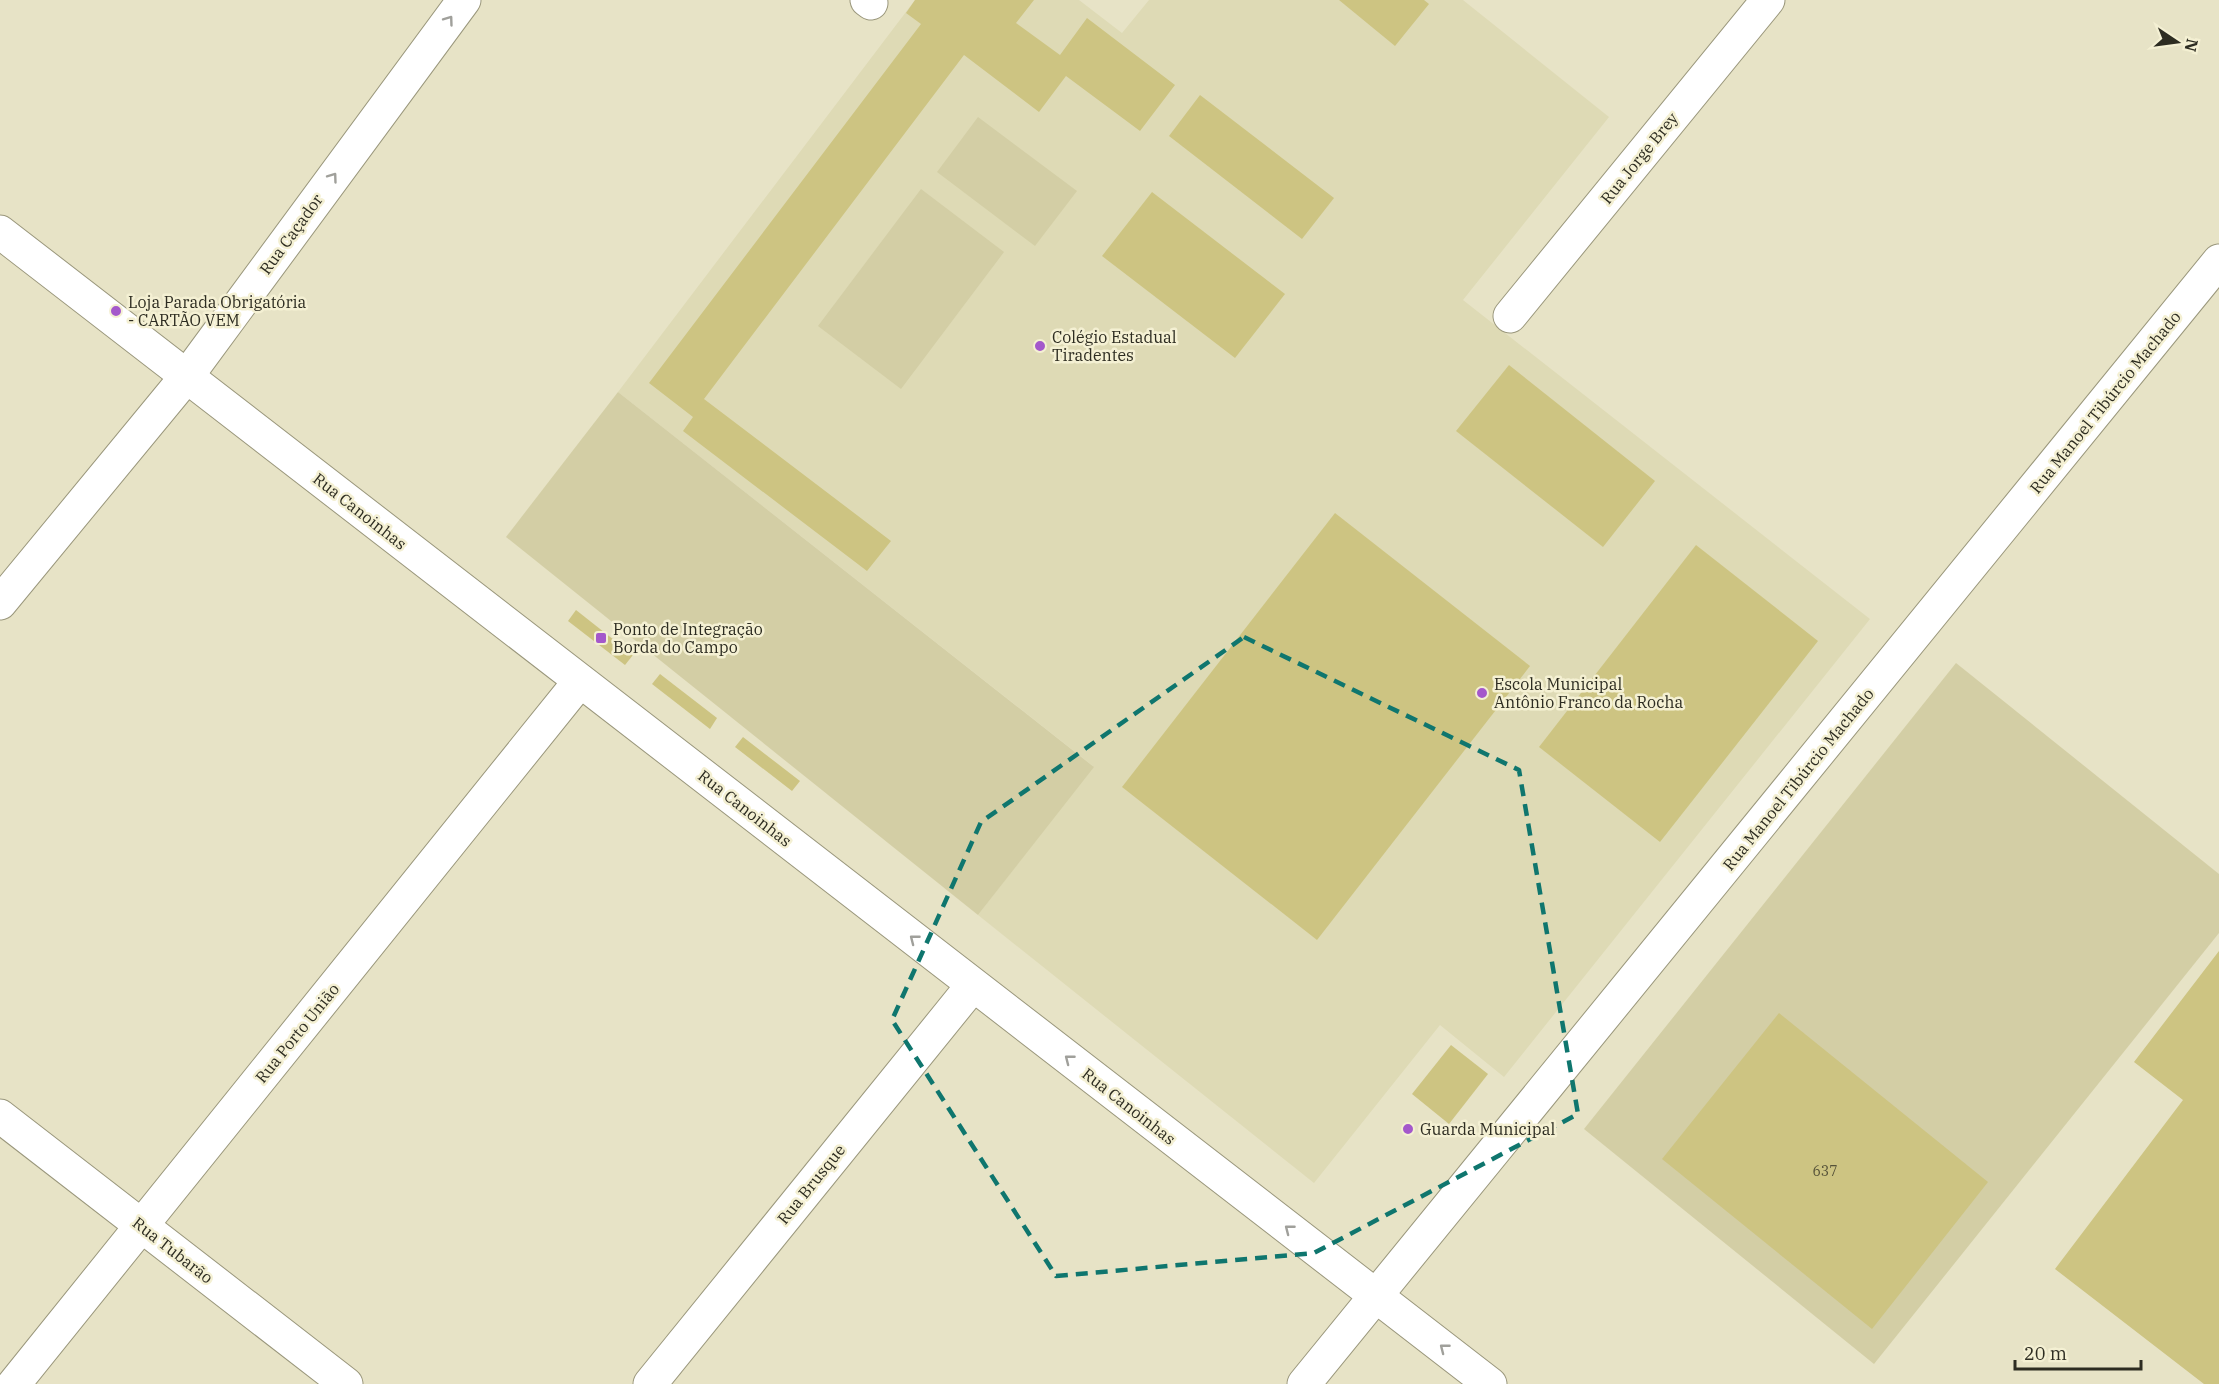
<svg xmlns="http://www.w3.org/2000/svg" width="2219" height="1384" viewBox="0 0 2219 1384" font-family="'IBM Plex Serif',serif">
	<rect width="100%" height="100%" fill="#e7e3c6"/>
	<path fill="#dedab5" d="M915,0H1079L1122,33L1149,0H1463L1609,117L1463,300L1870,619L1504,1077L1440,1025L1314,1183L978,915L1093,766L618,392Z"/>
	<g fill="#d3cea5">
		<path d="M978,117L1077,191L1035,246L937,172Z"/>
		<path d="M921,189L1004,252L901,389L818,326Z"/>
		<path d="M618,392L1094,767L978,915L506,537Z"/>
		<path d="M1956,663L2219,874V933L1874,1364L1584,1129Z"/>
	</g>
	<g fill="#cdc482">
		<path d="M915,0H1034L1016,23L1060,55L1087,18L1175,85L1140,131L1066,76L1039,112L964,55L704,399L891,541L867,571L683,431L693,417L649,383L921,24L906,13Z"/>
		<path d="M1339,0H1424L1429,4L1395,46Z"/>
		<path d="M1200,95L1334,198L1302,239L1169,136Z"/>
		<path d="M1152,192L1285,294L1235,358L1102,256Z"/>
		<path d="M1509,365L1655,481L1603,547L1456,431Z"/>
		<path d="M1335,513L1530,666L1317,940L1122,787Z"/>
		<path d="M1696,545L1818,641L1660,842L1539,747Z"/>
		<path d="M576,610L633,655L625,665L568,621Z"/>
		<path d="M660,674L717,718L710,729L652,684Z"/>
		<path d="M743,737L800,781L792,791L735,747Z"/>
		<path d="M2219,951V1384H2204L2055,1269L2183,1100L2134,1062Z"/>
		<path d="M1779,1013L1988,1182L1872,1329L1662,1159Z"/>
		<path d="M1451,1045L1488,1074L1449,1124L1412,1094Z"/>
	</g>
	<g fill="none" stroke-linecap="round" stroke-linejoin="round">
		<defs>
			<g id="minor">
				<path d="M867,0L871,3"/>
				<path d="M0,232L1490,1384"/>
				<path d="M1510,316L1768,0"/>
				<path d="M0,603L187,376L464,0"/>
				<path d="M0,1116L346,1384"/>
				<path d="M14,1384L580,681"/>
				<path d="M650,1384L973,985"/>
				<path d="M1304,1384L2219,261"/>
			</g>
		</defs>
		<use href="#minor" stroke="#9a977c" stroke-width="35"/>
		<use href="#minor" stroke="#fff" stroke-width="33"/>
	</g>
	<defs><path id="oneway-chevron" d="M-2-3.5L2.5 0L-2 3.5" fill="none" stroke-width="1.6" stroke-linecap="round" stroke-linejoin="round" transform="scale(1.5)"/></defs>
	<g stroke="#a0a09b">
		<use href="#oneway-chevron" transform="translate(449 20) rotate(-54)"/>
		<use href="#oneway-chevron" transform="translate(333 177) rotate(-54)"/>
		<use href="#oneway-chevron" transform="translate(914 939) rotate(-142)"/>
		<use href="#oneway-chevron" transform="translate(1069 1059) rotate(-142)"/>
		<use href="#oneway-chevron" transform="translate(1289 1229) rotate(-142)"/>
		<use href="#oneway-chevron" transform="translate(1444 1348) rotate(-142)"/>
	</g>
	<path fill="none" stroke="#0f766e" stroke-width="4.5" stroke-dasharray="12 8" stroke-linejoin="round" d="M1244,637L1519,770L1578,1114L1314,1253L1056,1276L892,1020L981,822Z"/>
	<g fill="#a458cb" stroke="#f4f0d3" stroke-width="2">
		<circle cx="116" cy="311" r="6"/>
		<circle cx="1040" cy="346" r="6"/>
		<rect x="595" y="632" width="12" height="12" rx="3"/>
		<circle cx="1482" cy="693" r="6"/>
		<circle cx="1408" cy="1129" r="6"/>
	</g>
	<g text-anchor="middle" stroke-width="5" stroke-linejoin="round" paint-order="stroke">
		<g font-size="14" fill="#555239">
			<text x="1825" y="1176">637</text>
		</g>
		<g font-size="16" fill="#2d2c21" stroke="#f4f0d3">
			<text transform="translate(1639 158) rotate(-51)" y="6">Rua Jorge Brey</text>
			<text transform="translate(291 234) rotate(-54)" y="6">Rua Caçador</text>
			<text transform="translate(2105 402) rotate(-51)" y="6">Rua Manoel Tibúrcio Machado</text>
			<text transform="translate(360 511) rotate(38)" y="6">Rua Canoinhas</text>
			<text transform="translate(1798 779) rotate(-51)" y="6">Rua Manoel Tibúrcio Machado</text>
			<text transform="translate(745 808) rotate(38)" y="6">Rua Canoinhas</text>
			<text transform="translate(297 1033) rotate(-51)" y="6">Rua Porto União</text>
			<text transform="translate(1129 1106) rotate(38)" y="6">Rua Canoinhas</text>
			<text transform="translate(811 1184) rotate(-51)" y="6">Rua Brusque</text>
			<text transform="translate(173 1250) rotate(38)" y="6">Rua Tubarão</text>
		</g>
		<g font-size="16" fill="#2d2c21" stroke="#f4f0d3" text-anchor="start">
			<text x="128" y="308">Loja Parada Obrigatória<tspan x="128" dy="18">- CARTÃO VEM</tspan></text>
			<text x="1052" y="343">Colégio Estadual<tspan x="1052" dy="18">Tiradentes</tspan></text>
			<text x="613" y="635">Ponto de Integração<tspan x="613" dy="18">Borda do Campo</tspan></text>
			<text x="1494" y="690">Escola Municipal<tspan x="1494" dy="18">Antônio Franco da Rocha</tspan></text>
			<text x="1420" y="1135">Guarda Municipal</text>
		</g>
	</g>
	<g transform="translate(2177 42) rotate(103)" stroke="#f4f0d3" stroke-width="4.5" paint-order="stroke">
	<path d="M0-4.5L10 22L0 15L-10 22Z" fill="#2d2c21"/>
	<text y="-9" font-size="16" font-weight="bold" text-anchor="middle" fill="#2d2c21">N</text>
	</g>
	<path d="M2015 1360v9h126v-9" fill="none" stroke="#2d2c21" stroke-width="3"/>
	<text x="2024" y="1360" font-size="18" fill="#2d2c21" stroke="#f4f0d3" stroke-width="4.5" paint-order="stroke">20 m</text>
</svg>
